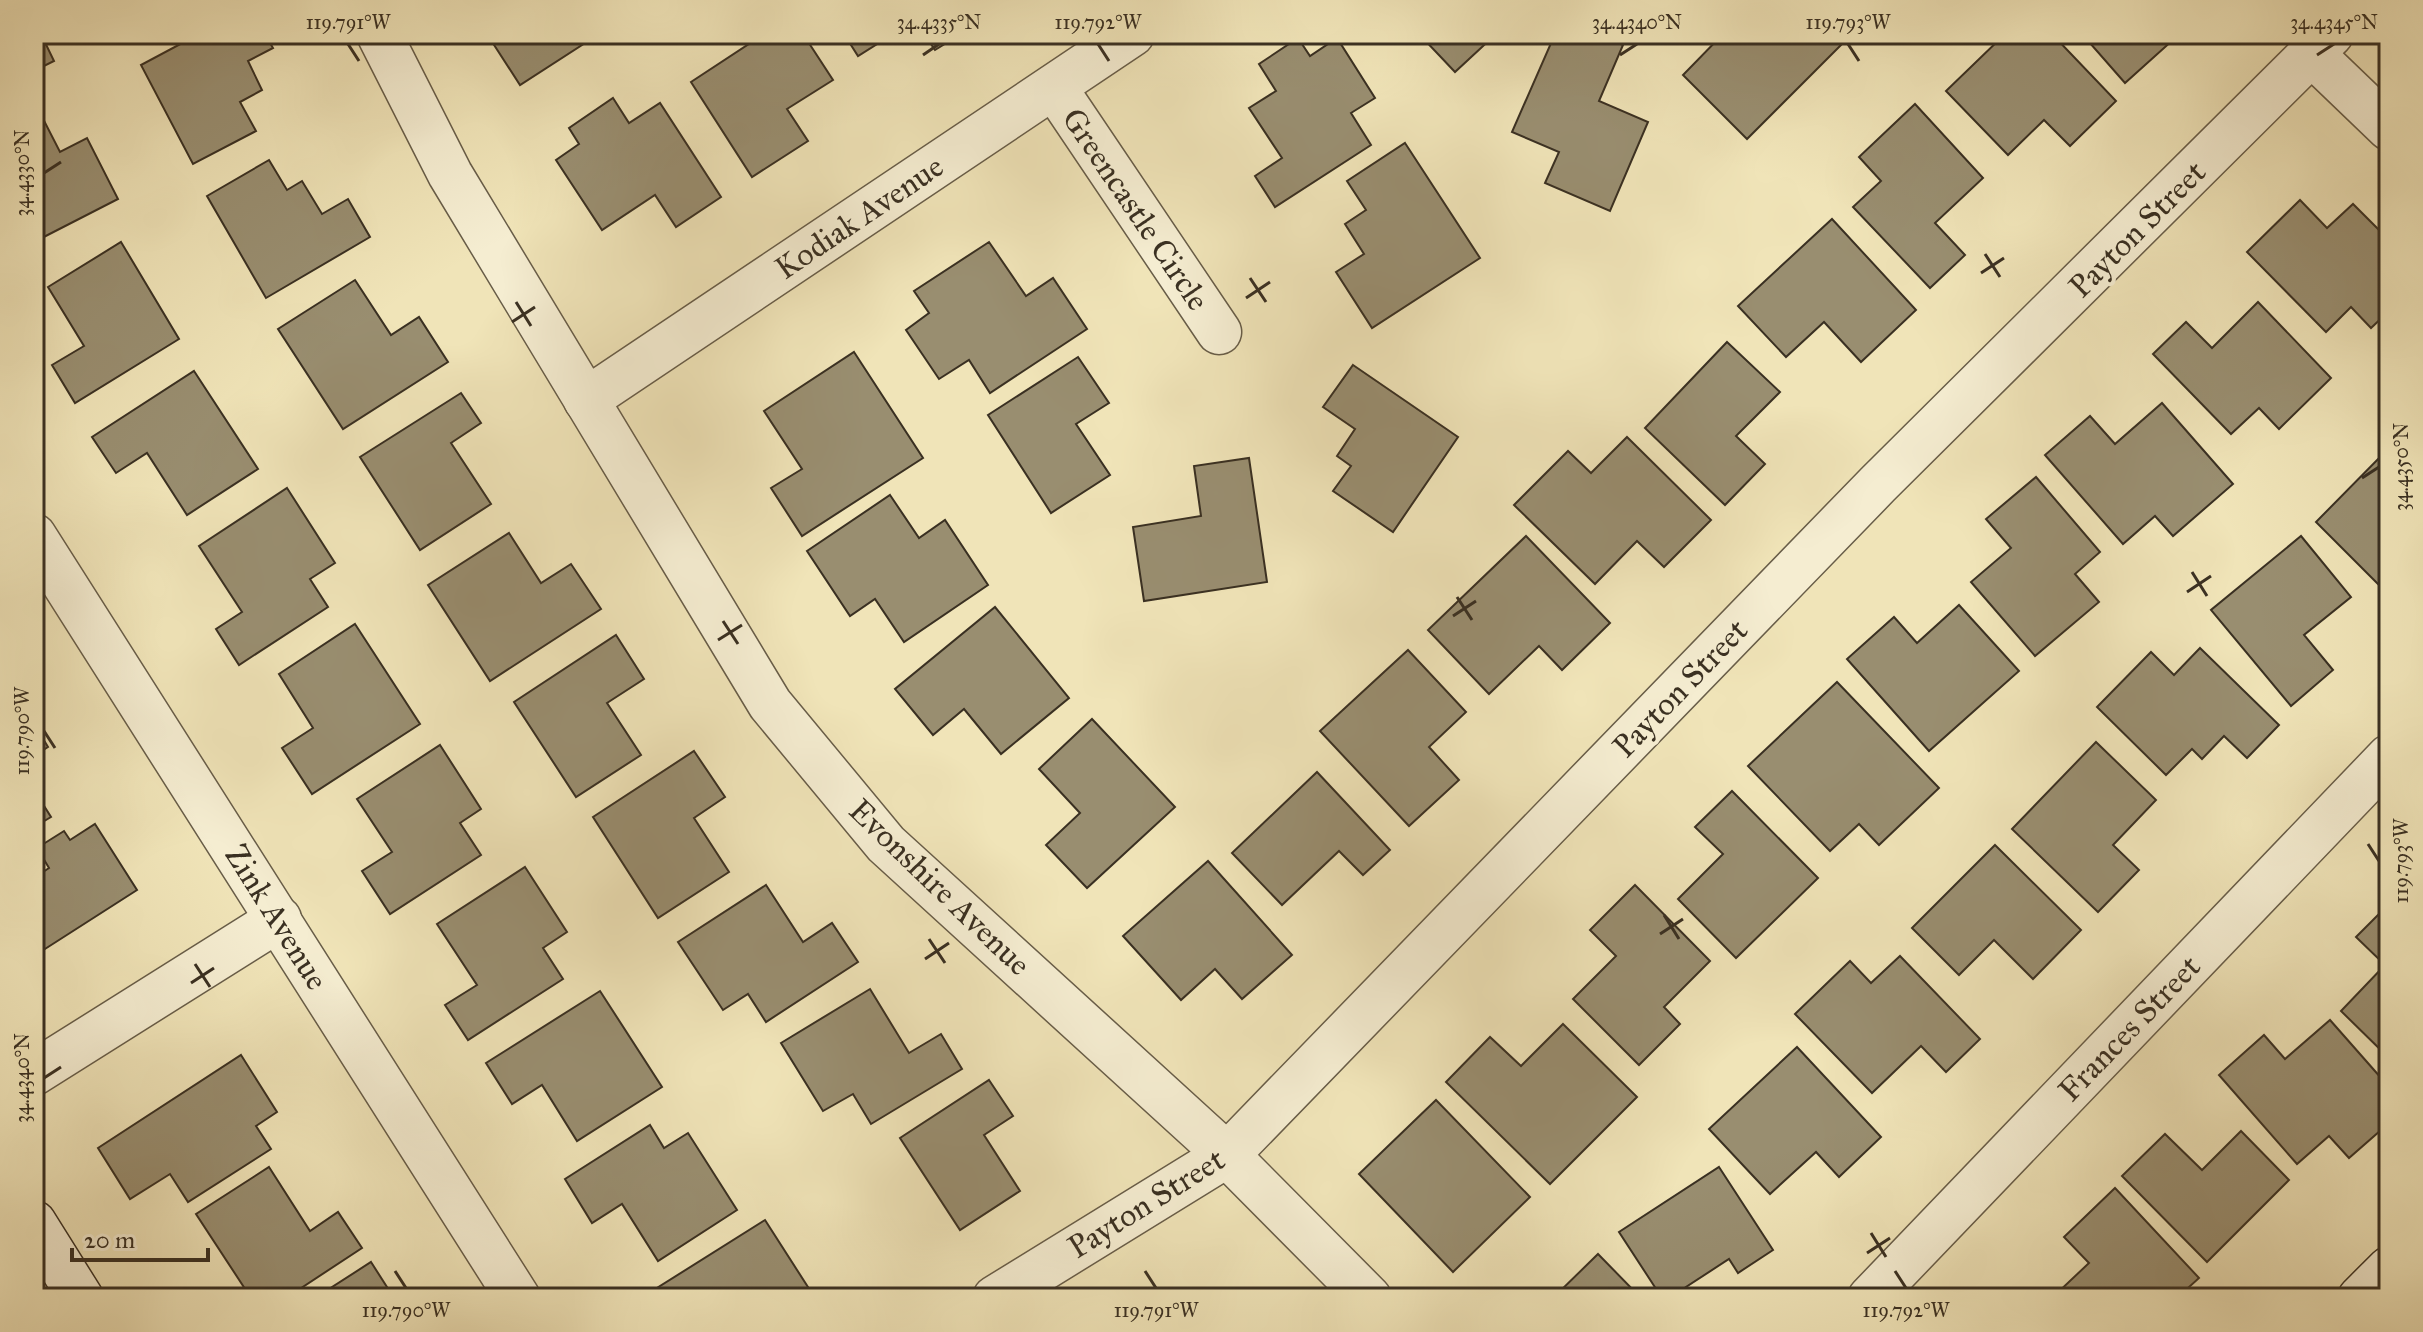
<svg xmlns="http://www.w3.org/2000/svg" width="2423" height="1332" viewBox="0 0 2423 1332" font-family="'IM FELL Great Primer',serif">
	<rect width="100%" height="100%" fill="#f0e4b8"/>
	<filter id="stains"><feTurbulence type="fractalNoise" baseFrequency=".0025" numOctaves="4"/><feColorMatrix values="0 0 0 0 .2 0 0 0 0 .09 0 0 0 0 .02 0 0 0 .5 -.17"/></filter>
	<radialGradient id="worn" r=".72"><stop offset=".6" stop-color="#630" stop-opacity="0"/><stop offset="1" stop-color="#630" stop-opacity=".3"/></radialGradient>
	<g fill="#998e70" stroke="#3a3022" stroke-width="2">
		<path d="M34,34H41L54,61L34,71Z"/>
		<path d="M199,34H265L273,48L248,61L262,90L240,102L256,131L193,164L141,65Z"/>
		<path d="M487,34H599L520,85Z"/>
		<path d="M764,34H803L833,80L787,109L808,141L752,177L691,82Z"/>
		<path d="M844,34H893L858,56Z"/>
		<path d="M924,34H961L935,50Z"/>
		<path d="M1419,34H1496L1455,72Z"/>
		<path d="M1555,34H1597L1623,45L1599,101L1648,122L1610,211L1545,183L1559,152L1512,132Z"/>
		<path d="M1723,34H1833L1843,43L1747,139L1683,75Z"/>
		<path d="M2005,34H2052L2116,101L2070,146L2044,120L2008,155L1946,91Z"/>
		<path d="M2082,34H2169L2174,39L2125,83Z"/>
		<path d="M1298,38L1310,56L1337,38L1375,98L1351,113L1371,145L1275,207L1255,176L1282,158L1249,108L1276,91L1259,64Z"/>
		<path d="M613,98L629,123L660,103L721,197L676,227L655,195L602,230L556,160L579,144L569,128Z"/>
		<path d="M1915,104L1983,178L1935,223L1965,255L1930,288L1853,207L1881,181L1859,157Z"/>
		<path d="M37,107L60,152L87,138L118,199L34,242V109Z"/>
		<path d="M1405,143L1480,258L1372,328L1336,272L1364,254L1345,224L1366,210L1347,181Z"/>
		<path d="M269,160L287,190L302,181L322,214L348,199L370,237L266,298L207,196Z"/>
		<path d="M2300,200L2327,228L2353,204L2389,240V311L2371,328L2351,307L2326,332L2247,252Z"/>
		<path d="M1832,219L1916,310L1861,362L1824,322L1786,357L1738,306Z"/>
		<path d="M121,242L179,339L75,403L52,365L84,346L48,287Z"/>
		<path d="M989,242L1026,296L1053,278L1087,329L990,393L969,360L939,379L906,330L929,313L914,291Z"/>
		<path d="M355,280L391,335L419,317L448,362L343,429L278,329Z"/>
		<path d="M2258,302L2331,378L2279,429L2259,408L2231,434L2153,354L2186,322L2212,348Z"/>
		<path d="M1727,342L1780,392L1736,436L1765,464L1725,505L1645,428Z"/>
		<path d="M854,352L923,458L802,536L771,488L802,469L764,411Z"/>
		<path d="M1078,357L1109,403L1076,424L1110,475L1051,513L988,415Z"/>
		<path d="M1353,365L1458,437L1393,532L1333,491L1351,466L1337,456L1355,429L1323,407Z"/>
		<path d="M194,371L258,469L187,515L147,453L116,473L92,437Z"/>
		<path d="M461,393L481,423L451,443L491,504L420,550L360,457Z"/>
		<path d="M2162,403L2233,484L2173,536L2155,516L2123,544L2045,455L2090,416L2115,444Z"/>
		<path d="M1627,437L1711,520L1664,567L1637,541L1595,584L1514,505L1568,451L1591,473Z"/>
		<path d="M2389,448V595L2316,522Z"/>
		<path d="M1249,458L1267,582L1144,601L1133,527L1201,516L1194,466Z"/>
		<path d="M2036,477L2100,552L2075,574L2099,602L2035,656L1971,582L2011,548L1986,519Z"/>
		<path d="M287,488L335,563L310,579L328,607L239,665L216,629L242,612L199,546Z"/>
		<path d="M890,495L919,538L945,520L988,585L904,642L875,599L850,616L807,551Z"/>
		<path d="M509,533L541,583L571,564L601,609L490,681L428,585Z"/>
		<path d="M1526,536L1610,623L1562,670L1539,646L1489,694L1428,630Z"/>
		<path d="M2301,536L2351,597L2304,635L2333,670L2291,706L2211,610Z"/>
		<path d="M1959,605L2019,671L1929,751L1847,659L1894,617L1917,643Z"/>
		<path d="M995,607L1069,698L1001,754L964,709L933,735L895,689Z"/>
		<path d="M355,624L420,724L312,794L282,748L313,728L279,674Z"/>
		<path d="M616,635L644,679L607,703L641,755L576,797L514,702Z"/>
		<path d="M2200,648L2279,725L2247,758L2224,736L2202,759L2192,749L2166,775L2097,707L2151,652L2174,675Z"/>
		<path d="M1408,650L1466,712L1429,747L1459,780L1409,826L1320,731Z"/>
		<path d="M1837,682L1939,788L1879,845L1859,824L1830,851L1748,766Z"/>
		<path d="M1092,719L1175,807L1087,888L1046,845L1080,813L1039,769Z"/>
		<path d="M34,724L48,747L34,756Z"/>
		<path d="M2096,742L2156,800L2113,845L2139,870L2098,912L2012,829Z"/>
		<path d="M440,745L481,809L460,823L481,855L390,914L362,871L392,852L357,799Z"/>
		<path d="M694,751L725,797L694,818L729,872L658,918L593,817Z"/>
		<path d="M1317,772L1390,850L1363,875L1339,851L1282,905L1232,853Z"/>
		<path d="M34,790L51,817L34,827Z"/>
		<path d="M1732,791L1818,878L1736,958L1678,899L1723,854L1695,827Z"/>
		<path d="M95,824L137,890L34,956V878L49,868L37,848L64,831L70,840Z"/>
		<path d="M1995,845L2081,930L2033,979L1994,940L1959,975L1912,928Z"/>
		<path d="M1208,861L1292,955L1242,999L1215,969L1181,1000L1123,936Z"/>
		<path d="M525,867L567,932L543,948L563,979L468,1040L445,1005L477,985L437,924Z"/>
		<path d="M766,885L803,942L832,923L858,962L766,1022L748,994L723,1010L678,942Z"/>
		<path d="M1635,885L1710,961L1664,1007L1680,1024L1639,1065L1573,999L1616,956L1590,930Z"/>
		<path d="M2389,904V1058L2341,1011L2385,965L2356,937Z"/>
		<path d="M1900,956L1980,1039L1946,1072L1921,1046L1872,1093L1795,1014L1850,961L1871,983Z"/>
		<path d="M870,989L909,1053L941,1034L962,1069L871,1124L853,1094L823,1111L781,1043Z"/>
		<path d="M600,991L662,1087L577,1141L542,1085L512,1104L486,1063Z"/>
		<path d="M2330,1020L2389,1087V1123L2349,1158L2329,1136L2297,1164L2219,1075L2264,1035L2285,1059Z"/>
		<path d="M1563,1024L1637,1097L1550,1184L1446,1082L1490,1037L1521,1066Z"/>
		<path d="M1797,1047L1881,1137L1839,1177L1816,1152L1770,1194L1709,1129Z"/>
		<path d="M241,1055L277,1112L256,1126L271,1149L188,1202L170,1174L130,1199L98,1148Z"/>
		<path d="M989,1080L1013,1116L984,1135L1020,1191L960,1230L900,1138Z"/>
		<path d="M1436,1100L1530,1197L1453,1272L1359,1174Z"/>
		<path d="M650,1125L664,1148L688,1133L737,1210L658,1261L622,1204L592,1223L565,1179Z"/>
		<path d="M2241,1131L2289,1180L2207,1262L2122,1176L2165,1134L2202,1170Z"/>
		<path d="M269,1167L310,1231L338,1212L362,1248L286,1298H251L196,1214Z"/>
		<path d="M1719,1167L1773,1250L1738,1273L1729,1259L1669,1298H1662L1619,1232Z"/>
		<path d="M2115,1188L2199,1278L2177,1298L2054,1296L2089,1263L2064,1237Z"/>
		<path d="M765,1220L815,1298H641Z"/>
		<path d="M1598,1254L1641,1298H1553Z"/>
		<path d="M371,1262L394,1298H315Z"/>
	</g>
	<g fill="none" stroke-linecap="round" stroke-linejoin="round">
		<defs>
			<g id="street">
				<path d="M379,34L450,174L770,704L886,844L1227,1155L1369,1298"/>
				<path d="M2313,55L2389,128"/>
				<path d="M1054,87L1219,332"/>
				<path d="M586,400L1132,34"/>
				<path d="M34,536L518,1298"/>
				<path d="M34,1073L279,919"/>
				<path d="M995,1298L1227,1155L1878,484L2331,34"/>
				<path d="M1870,1298L2389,757"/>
			</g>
			<g id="secondary">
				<path d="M34,1223L81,1298"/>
				<path d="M2360,1298L2389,1269"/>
			</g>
		</defs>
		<use href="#street" stroke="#685d48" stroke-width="47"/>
		<use href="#secondary" stroke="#3a3022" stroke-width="47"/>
		<use href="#street" stroke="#f5edd1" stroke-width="44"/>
		<use href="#secondary" stroke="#f5edd1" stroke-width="44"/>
	</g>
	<path fill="none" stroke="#3a3022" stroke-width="3" d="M348,44L359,61M1098,44L1109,61M1848,44L1859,61M923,55L939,44M1620,55L1637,44M2317,55L2334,44M44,173L61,162M1985,254L2000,277M1981,273L2004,258M1250,278L1266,302M1246,298L1270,282M516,302L531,326M512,322L535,307M2362,478L2379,467M2192,572L2207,596M2187,592L2211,576M1457,597L1472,620M1453,616L1476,601M723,621L738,644M718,640L742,625M44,731L55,748M2368,844L2379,861M1664,915L1679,939M1660,934L1683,919M929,939L945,963M925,959L949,943M195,964L210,987M191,983L214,968M44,1078L61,1067M1871,1233L1886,1257M1867,1253L1890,1238M395,1271L406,1288M1145,1271L1156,1288M1895,1271L1906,1288"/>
	<g text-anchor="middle" stroke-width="8" stroke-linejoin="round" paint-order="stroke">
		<g font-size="32" fill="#3a3022" stroke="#f5edd1">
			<text transform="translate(1136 209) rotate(56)" y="11">Greencastle Circle</text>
			<text transform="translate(859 217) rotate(-34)" y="11">Kodiak Avenue</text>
			<text transform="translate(2137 229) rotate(-45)" y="11">Payton Street</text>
			<text transform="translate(1680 688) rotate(-46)" y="11">Payton Street</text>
			<text transform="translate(940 887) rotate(44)" y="11">Evonshire Avenue</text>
			<text transform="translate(277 917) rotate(58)" y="11">Zink Avenue</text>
			<text transform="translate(2129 1028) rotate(-46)" y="11">Frances Street</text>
			<text transform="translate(1146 1203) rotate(-32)" y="11">Payton Street</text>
		</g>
	</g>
	<rect width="2423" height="1332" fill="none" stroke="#f0e4b8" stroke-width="88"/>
	<path d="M72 1248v12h136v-12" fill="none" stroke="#3a3022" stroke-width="4"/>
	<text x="84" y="1248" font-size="24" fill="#3a3022" stroke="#f5edd1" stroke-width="6" paint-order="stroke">20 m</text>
	<rect x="44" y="44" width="2335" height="1244" fill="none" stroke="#3a3022" stroke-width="3"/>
	<g font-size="20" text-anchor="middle" fill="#3a3022">
		<text x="348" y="29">119.791°W</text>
		<text x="939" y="29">34.4335°N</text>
		<text x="1098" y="29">119.792°W</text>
		<text x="1637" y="29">34.4340°N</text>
		<text x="1848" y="29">119.793°W</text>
		<text x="2334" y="29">34.4345°N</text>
		<text transform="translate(22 173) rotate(-90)" y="7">34.4330°N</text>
		<text transform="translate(2401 467) rotate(-90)" y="7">34.4350°N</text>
		<text transform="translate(22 731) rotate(-90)" y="7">119.790°W</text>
		<text transform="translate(2401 861) rotate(-90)" y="7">119.793°W</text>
		<text transform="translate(22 1078) rotate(-90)" y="7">34.4340°N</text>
		<text x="406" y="1317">119.790°W</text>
		<text x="1156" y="1317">119.791°W</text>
		<text x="1906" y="1317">119.792°W</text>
	</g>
	<rect width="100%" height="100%" filter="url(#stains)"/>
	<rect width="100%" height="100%" fill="url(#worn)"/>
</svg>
